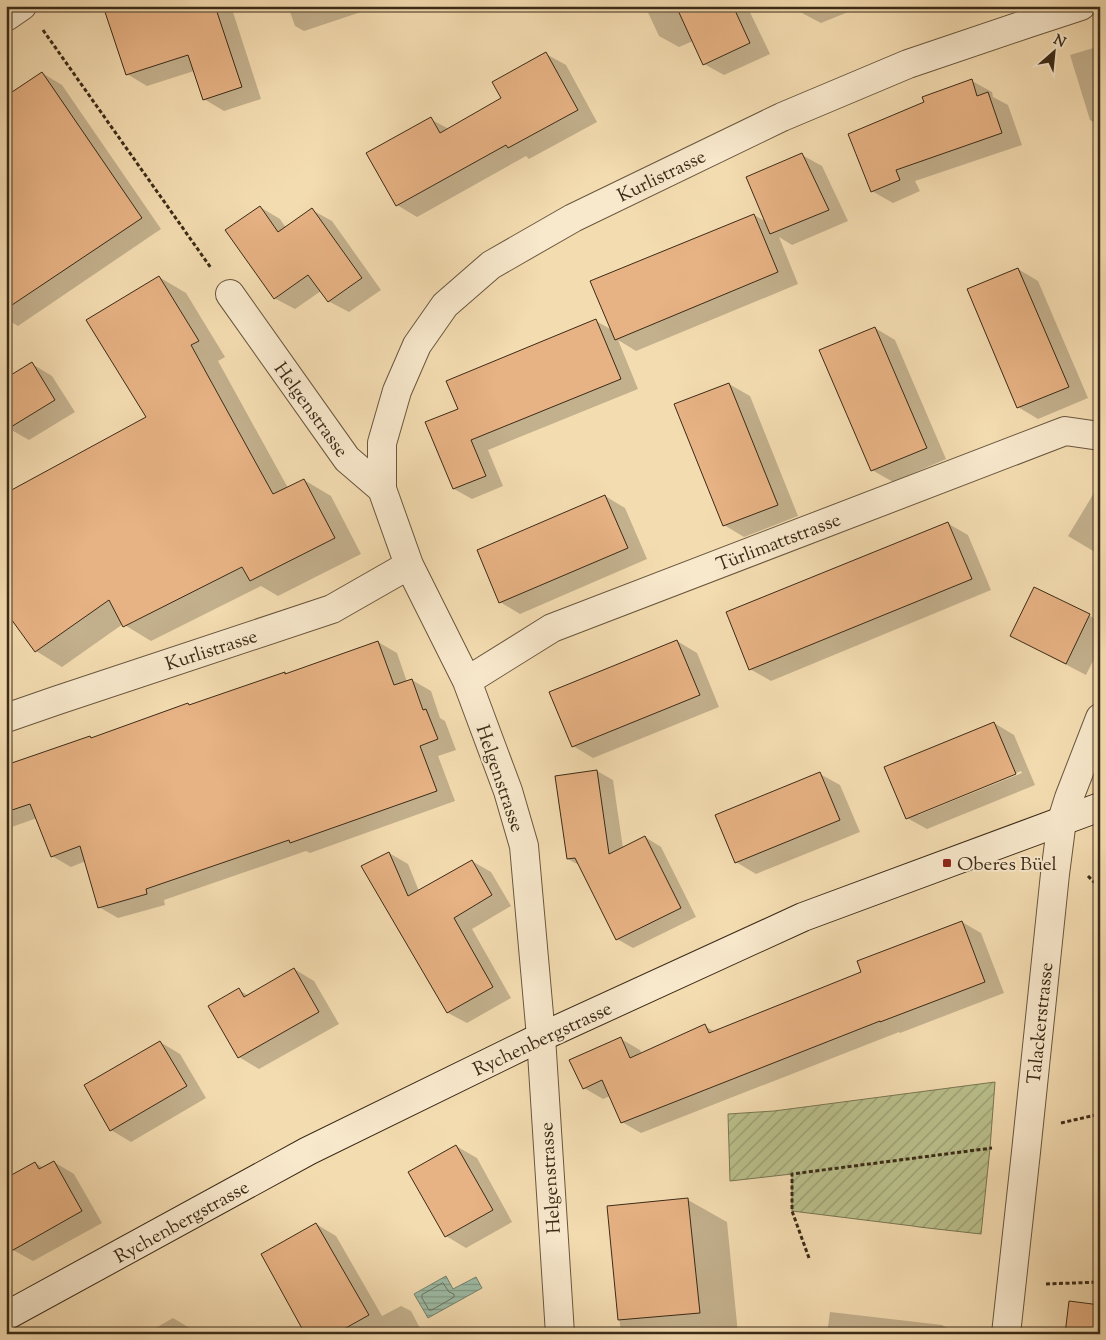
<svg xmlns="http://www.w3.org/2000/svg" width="1106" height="1340" font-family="'Sorts Mill Goudy',serif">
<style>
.garden{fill:url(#garden-furrows);stroke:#7a7652}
.water{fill:url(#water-rules);stroke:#76826d}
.shadow{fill:#0003;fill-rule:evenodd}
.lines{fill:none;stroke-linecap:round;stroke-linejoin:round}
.shore{stroke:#6c745e;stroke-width:1}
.building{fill:#e7b284;stroke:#3b2b17}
.street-casing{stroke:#69573e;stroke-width:30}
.secondary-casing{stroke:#3b2b17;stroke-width:30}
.path{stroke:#3b2b17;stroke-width:3;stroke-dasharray:4 2.5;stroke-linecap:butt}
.street{stroke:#f8e8cc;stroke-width:28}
.secondary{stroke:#f8e8cc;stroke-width:28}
.poi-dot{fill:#8f2418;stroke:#f8e8cc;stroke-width:2}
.labels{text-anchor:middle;stroke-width:4;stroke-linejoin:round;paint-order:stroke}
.street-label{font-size:19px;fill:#3b2b17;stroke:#f8e8cc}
.poi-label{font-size:19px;fill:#3b2b17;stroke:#f8e8cc;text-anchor:start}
</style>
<defs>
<pattern id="garden-furrows" width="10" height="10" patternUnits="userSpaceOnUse" patternTransform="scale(1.25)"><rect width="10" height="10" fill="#bac08c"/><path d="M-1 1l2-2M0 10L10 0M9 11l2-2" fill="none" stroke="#989c71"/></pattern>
<pattern id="water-rules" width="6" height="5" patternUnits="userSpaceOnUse" patternTransform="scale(1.25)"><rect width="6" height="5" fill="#9dbca6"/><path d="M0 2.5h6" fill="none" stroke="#819986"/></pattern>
</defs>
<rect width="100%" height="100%" fill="#f4dcb1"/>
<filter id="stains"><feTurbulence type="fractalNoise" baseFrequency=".004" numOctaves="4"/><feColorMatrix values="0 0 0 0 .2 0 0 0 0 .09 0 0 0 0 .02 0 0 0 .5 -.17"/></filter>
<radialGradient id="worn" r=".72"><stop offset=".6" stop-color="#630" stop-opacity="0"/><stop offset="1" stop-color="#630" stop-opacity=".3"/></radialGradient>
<!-- garden -->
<path class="garden" d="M995,1082L990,1148L981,1234L919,1227L913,1226L792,1211V1174L730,1181L728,1114L774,1111Z"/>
<!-- water -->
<path class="water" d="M446,1276L453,1289L476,1277L482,1288L428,1318L414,1294Z"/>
<!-- shadow -->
<path class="shadow" d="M104,6H231L261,99L224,111L204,99L194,71L147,86L127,74Z
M288,6H379L304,31L295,26Z
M645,6H747L770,54L724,75L704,64L693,41L679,47L659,36Z
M798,6H863L821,23L800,12Z
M1100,46V126L1090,120L1070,55Z
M546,54L566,65L597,122L529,159L526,156L417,217L397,205L430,119L449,129L503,98Z
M42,73L62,85L161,229L18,326L6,319V97Z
M972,81L992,92L993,97L1008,105L1022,145L915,181L920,191L893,203L872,191L926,103Z
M802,155L822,166L848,221L792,245L779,237L798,284L636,351L618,340L638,389L488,450L503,486L472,499L454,489L427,423L460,410L596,321L612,330L754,215L767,222Z
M260,207L280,219L286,228L312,210L332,221L381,290L349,312L328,301L321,291L295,309L274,298Z
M1018,269L1038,281L1088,398L1038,419L1018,407Z
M159,277L186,293L225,357L218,361L288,488L304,480L331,496L361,554L278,596L261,586L151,641L123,624L62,667L36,651L147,417Z
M875,328L895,340L946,459L893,482L872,470L821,351Z
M32,364L52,376L75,412L29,440L8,428Z
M729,384L750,396L798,516L744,537L724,525Z
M1097,488L1100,489V555L1068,536Z
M605,496L625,508L647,559L520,614L500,602Z
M947,523L968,535L991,590L771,681L750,669Z
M1035,589L1100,621V647L1086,675L1032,647L1012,636Z
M677,641L697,653L719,707L593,758L573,746Z
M378,642L397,653L407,682L412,680L431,691L440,718L445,721L456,750L438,756L455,801L310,853L306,851L164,900L165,905L118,918L99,907L86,861L71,867L52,856L37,818L6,829V766L90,737L93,739L285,673L286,675Z
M994,723L1014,735L1035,785L927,829L907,818ZM1021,771L1022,773L918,815V812Z
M597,771L613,780L623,848L645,837L661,847L696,917L633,948L617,939L579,865L568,859Z
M820,774L840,785L860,832L756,874L736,862Z
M389,853L408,864L419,891L472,861L491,872L511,906L472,929L511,998L467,1023L448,1013L363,867Z
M962,922L981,933L1004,993L900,1033L899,1032L641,1133L622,1122L610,1096L603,1099L584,1088L621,1039L640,1050L642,1054L705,1026L715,1032L863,973Z
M294,969L314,981L339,1024L259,1069L239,1057V990L249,996Z
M160,1042L180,1054L206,1098L131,1142L111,1130Z
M456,1146L477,1158L512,1222L466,1248L446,1236Z
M54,1162L74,1174L102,1223L33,1261L13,1250L35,1163L44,1168Z
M688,1200L727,1222L738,1334H621L608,1207Z
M316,1224L336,1236L382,1316L401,1306L411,1311L423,1334H383L381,1330L375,1334H307Z
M830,1312L942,1325L957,1334H827Z
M173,1318L193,1330L195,1334H145Z
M515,1328L524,1334H498Z"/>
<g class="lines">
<!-- shore -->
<path class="shore" d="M443,1283L449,1292L454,1294V1297L432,1310H429L422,1298V1295Z"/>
</g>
<!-- building -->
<path class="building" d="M103,6H215L242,87L203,100L188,55L126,75Z
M676,6H733L750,43L703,65Z
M546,52L578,110L508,148L506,145L396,206L366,153L431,117L440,133L501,98L492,82Z
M42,72L142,218L6,309V96Z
M972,79L977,96L988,92L1002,133L896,170L900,180L871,192L848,134L924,102L922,97Z
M802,153L829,210L770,234L746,177Z
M260,206L278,232L312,208L362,278L328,302L308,275L274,299L225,230Z
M754,214L778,272L615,340L590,281Z
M1018,268L1069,387L1017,408L967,289Z
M159,276L199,341L191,345L273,494L304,479L335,538L250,581L242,567L123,627L109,600L35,652L6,612V493L146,417L86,320Z
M596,319L621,379L471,440L486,476L453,489L425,422L458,409L446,381Z
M875,327L927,448L871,471L819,350Z
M32,362L55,400L6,430V378Z
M729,383L778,505L723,526L674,404Z
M605,495L628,548L499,603L477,550Z
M948,522L972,579L749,670L726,612Z
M1034,587L1090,614L1066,664L1010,636Z
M677,640L700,695L572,747L549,692Z
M378,641L394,685L412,679L423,710L426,709L438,739L420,746L437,791L290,843L289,840L146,889L147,894L98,908L80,846L51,857L30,804L6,812V765L90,736L91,738L188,703L189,705L285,672V674Z
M994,722L1016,774L906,819L884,767Z
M597,770L609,854L645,836L681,908L616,940L575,858L567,859L555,776Z
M820,772L840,820L735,863L715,815Z
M389,852L408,896L472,860L492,895L454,918L493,987L447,1013L361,866Z
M962,921L985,982L880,1022V1021L621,1123L602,1080L583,1089L569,1060L621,1037L630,1058L705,1024L709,1033L861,972L857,961Z
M294,968L319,1012L238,1058L208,1006L239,988L244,997Z
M160,1041L187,1086L110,1131L84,1085Z
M456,1145L493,1210L445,1237L408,1172Z
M54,1161L82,1211L6,1254V1178L35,1162L39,1169Z
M688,1198L700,1313L618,1320L607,1206Z
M316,1223L369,1315L335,1334H305L261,1254Z
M1069,1301L1100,1305V1334H1065Z"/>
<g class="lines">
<!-- street casing -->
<g class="street-casing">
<path id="street" d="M6,17L22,6
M230,294L347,459L382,489L409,565L467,681L508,791L524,846L541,1037L560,1334
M382,489V443L397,391L417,345L445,305L491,265L573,218L782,117L908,64L1029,23L1081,6
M467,681L552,628L1065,431L1100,436
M6,718L58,700L332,609L409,565
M1006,1334L1026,1152L1055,874L1062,820L1069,798L1100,718"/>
</g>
<!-- secondary casing -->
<g class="secondary-casing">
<path id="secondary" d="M6,1316L308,1151L541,1037L803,917L1100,807"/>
</g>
<!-- path -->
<path class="path" d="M43,30L211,268
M1088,876L1100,888
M1061,1123L1100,1114
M809,1258L792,1211V1174L992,1148
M1046,1284L1100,1282"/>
<!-- street -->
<use href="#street" class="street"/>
<!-- secondary -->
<use href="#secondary" class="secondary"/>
</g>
<!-- markers -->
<rect class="poi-dot" x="942" y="858" width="10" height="10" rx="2.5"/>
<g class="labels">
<!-- street labels -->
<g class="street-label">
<text transform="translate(661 175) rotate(-26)" y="7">Kurlistrasse</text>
<text transform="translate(312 409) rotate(54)" y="7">Helgenstrasse</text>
<text transform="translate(778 541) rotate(-21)" y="7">Türlimattstrasse</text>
<text transform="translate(211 649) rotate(-18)" y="7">Kurlistrasse</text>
<text transform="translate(501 778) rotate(71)" y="7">Helgenstrasse</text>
<text transform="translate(1039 1023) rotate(-84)" y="7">Talackerstrasse</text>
<text transform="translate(542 1038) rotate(-25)" y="7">Rychenbergstrasse</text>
<text transform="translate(549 1178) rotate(-94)" y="7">Helgenstrasse</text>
<text transform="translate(181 1221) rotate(-29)" y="7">Rychenbergstrasse</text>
</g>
<!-- poi labels -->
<g class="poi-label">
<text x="957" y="870">Oberes Büel</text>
</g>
</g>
<!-- margin -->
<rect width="1106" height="1340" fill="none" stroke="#f4dcb1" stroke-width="25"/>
<rect x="8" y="8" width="1091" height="1325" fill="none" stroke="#3b2b17" stroke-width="2.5"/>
<rect x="12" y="12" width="1081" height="1315" fill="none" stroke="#3b2b17"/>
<!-- north arrow -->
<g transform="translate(1054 52) rotate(27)" stroke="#f8e8cc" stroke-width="4" paint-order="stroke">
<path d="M0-4L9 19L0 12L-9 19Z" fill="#3b2b17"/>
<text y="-8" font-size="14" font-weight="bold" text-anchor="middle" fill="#3b2b17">N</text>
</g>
<rect width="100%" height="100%" filter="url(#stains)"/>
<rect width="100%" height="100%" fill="url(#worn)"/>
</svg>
